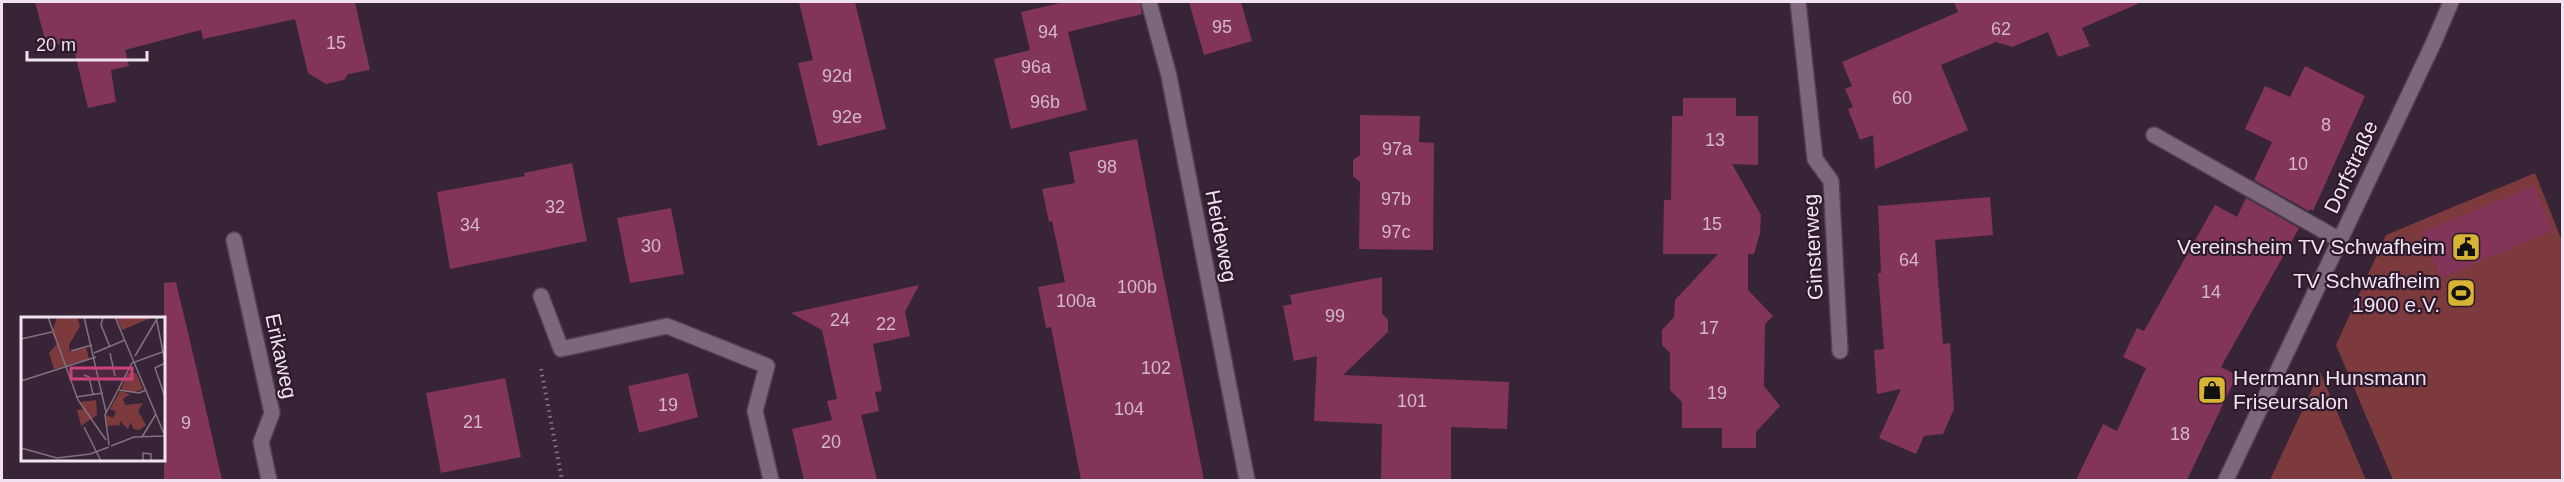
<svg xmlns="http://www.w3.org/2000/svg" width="2564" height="482" font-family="Helvetica,sans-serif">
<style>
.green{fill:#7d3a3d}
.building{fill:#823559}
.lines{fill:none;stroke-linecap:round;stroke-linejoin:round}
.service-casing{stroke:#504050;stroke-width:18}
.minor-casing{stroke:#504050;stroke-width:18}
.path{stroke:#887787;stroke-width:4;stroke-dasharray:1.5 4.5;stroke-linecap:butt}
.service{stroke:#7e667c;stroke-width:15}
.minor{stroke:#7e667c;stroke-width:15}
.labels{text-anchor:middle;stroke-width:4.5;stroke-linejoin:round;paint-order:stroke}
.number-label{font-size:18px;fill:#d4b8ca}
.street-label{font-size:21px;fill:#f0e3ef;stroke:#2d1a2c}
.poi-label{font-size:21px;fill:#f0e3ef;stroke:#2d1a2c;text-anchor:end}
.inset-road{fill:none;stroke:#827081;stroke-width:1.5}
.view{fill:#cb4179;fill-opacity:0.15;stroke:#cb4179;stroke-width:3}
.inset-edge{fill:none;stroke:#f0e3ef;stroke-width:3}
</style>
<rect width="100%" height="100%" fill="#382437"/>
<!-- green -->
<path class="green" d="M2535,173L2562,241V480H2393L2336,345L2386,235Z
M2320,372L2366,480H2270Z"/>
<!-- building -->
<path class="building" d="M35,2H355L370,70L348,74L344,80L326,84L308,73L295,19L203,39L201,30L125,50L129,66L111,70L116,102L88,108L72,41L47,47Z
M799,2H855L886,129L818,146L798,63L813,60Z
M1065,2H1140L1142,14L1068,32L1087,110L1011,129L994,59L1030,50L1021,12Z
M1189,2H1241L1252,41L1204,55Z
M1954,2H2142L2082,28L2090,46L2058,57L2048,32L2012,47L1996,42L1941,65L1968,130L1875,169L1873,135L1860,140L1848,109L1853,107L1845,89L1852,86L1842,62L1958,12Z
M2305,66L2365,96L2313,211L2310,209L2309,211L2254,180L2272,142L2245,129L2265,86L2290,97Z
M1683,98H1736V116H1758V165L1732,164L1761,215L1760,233L1754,254H1748V290L1773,316L1765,324L1764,386L1780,406L1756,432V448H1722V428H1682V402L1670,390V353L1662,345V330L1674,317L1675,300L1718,254H1663L1664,200H1671L1672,116H1683Z
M1360,115L1420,116L1419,142L1434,143L1433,250L1359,249L1360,182L1353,176V160L1360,155Z
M1137,139L1160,259L1204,480H1081L1051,327L1046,328L1038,287L1065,282L1052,221L1049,222L1042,189L1075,183L1069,152Z
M572,163L587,241L450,269L437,192L525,176L524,173Z
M2534,186L2552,231L2441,278L2422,232Z
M1990,197L1993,235L1935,240L1943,344L1950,343L1954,409L1943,434L1924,436L1916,454L1879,438L1901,389L1877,394L1874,350L1884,349L1878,273H1881L1878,206Z
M2246,198L2299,228L2221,367L2237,375L2187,480H2076L2103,424L2117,431L2146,368L2123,357L2137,328L2144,331L2215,205L2237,217Z
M671,208L684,274L630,283L617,218Z
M1382,277V313L1388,320V332L1343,375L1509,382L1507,429L1451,427V480H1381L1382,424L1314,421L1317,356L1294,361L1283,306L1292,304L1290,295Z
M176,282L198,375L222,480H164V283Z
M919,285L905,312L910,336L873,344L882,391L875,392L879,411L861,415L877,480H804L792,429L832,420L827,401L837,399L822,330L791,313Z
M688,373L698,417L639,433L628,386Z
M505,378L521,457L441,473L426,393Z"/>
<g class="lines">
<!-- service casing -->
<g class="service-casing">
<path id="service" d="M2154,135L2340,240"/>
</g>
<!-- minor casing -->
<g class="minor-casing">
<path id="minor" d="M1149,2L1169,76L1247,480
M1798,2L1815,159L1831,181L1840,351
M234,240L272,413L261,442L269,480
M541,296L561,349L667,326L767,366L755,411L771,480
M2226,480L2433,44L2451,2"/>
</g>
<!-- path -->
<path class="path" d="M541,369L562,480"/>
<!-- service -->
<use href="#service" class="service"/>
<!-- minor -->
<use href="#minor" class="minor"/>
</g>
<!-- icons -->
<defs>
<g id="civic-square" transform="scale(1.5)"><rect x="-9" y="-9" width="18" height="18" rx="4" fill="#d7b434" stroke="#2d1a2c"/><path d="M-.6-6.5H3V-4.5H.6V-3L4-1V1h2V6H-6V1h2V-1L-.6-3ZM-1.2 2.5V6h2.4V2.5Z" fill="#111"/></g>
<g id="stadium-square" transform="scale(1.5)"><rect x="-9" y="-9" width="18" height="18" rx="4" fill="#d7b434" stroke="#2d1a2c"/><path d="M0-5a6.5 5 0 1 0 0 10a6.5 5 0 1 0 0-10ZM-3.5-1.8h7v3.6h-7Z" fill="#111"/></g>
<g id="shop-square" transform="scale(1.5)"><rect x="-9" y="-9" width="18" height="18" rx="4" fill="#d7b434" stroke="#2d1a2c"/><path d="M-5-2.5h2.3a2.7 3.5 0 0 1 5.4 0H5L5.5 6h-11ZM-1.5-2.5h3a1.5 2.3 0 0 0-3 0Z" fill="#111"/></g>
</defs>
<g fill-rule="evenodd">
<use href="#civic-square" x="2466" y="247"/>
<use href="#stadium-square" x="2461" y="293"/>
<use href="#shop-square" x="2212" y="390"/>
</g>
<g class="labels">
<!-- number labels -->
<g class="number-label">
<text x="1222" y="33">95</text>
<text x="2001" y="35">62</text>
<text x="1048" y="38">94</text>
<text x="336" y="49">15</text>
<text x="1036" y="73">96a</text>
<text x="837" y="82">92d</text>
<text x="1902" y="104">60</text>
<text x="1045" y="108">96b</text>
<text x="847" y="123">92e</text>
<text x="2326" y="131">8</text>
<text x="1715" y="146">13</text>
<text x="1397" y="155">97a</text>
<text x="2298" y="170">10</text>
<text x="1107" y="173">98</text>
<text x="1396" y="205">97b</text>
<text x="555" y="213">32</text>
<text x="1712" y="230">15</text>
<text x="470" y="231">34</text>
<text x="1396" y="238">97c</text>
<text x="651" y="252">30</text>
<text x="1909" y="266">64</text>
<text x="1137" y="293">100b</text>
<text x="2211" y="298">14</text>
<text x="1076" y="307">100a</text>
<text x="1335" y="322">99</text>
<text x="840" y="326">24</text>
<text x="886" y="330">22</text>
<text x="1709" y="334">17</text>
<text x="1156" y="374">102</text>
<text x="1717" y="399">19</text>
<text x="1412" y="407">101</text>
<text x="668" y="411">19</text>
<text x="1129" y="415">104</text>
<text x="473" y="428">21</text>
<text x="186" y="429">9</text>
<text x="2180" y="440">18</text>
<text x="831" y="448">20</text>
</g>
<!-- street labels -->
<g class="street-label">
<text transform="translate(2351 167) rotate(-65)" y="7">Dorfstraße</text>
<text transform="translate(1221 236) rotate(79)" y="7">Heideweg</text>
<text transform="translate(1813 247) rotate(-93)" y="7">Ginsterweg</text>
<text transform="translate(281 356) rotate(78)" y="7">Erikaweg</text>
</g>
<!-- poi labels -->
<g class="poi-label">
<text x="2445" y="254">Vereinsheim TV Schwafheim</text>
<text x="2440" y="288">TV Schwafheim<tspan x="2440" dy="24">1900 e.V.</tspan></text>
<text x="2233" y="385" text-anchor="start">Hermann Hunsmann<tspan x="2233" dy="24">Friseursalon</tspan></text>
</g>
</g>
<!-- overview -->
<g transform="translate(21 317)">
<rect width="144" height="144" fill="#382437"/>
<path d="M36,0H56L59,9L48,28L49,35L65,30L68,42L33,52L28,36L36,27L31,15ZM95,0H132L101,13ZM107,56H115L122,72L112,76L100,72ZM99,74L109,77L102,82L104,88L122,86L117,94L125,108L118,113L112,112L110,105L107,112L99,104V108L85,109V98L92,101L95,95L89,92ZM75,83L76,98L60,109L56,93L62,92L59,85Z" fill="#7d3a3d"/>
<path class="inset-road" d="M27,0L57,83L85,123M63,0L85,95M82,0L80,8L89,30M94,0L144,119M135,0L144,45M0,22L31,15M50,34L71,28M73,36L104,23M89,36L94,59M114,39L137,0M144,46L134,51L144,80M63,58L68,60L72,77M0,64L75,40M98,73L118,76L125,73M55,80L82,76M63,110L80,144M121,120L135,97M88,128L84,98L111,46L144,34M90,129L113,120L144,119M0,131L36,141L69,137L88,130M122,144V136L130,137V144"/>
<path class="view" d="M50,51H111V62H50Z"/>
<rect width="144" height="144" class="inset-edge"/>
</g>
<!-- border -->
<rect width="2564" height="482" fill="none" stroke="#f0e3ef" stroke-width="6"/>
<!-- scale -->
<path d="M27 51v9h120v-9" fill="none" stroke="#f0e3ef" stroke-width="3"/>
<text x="36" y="51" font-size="18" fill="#f0e3ef" stroke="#2d1a2c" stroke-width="4.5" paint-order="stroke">20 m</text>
</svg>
